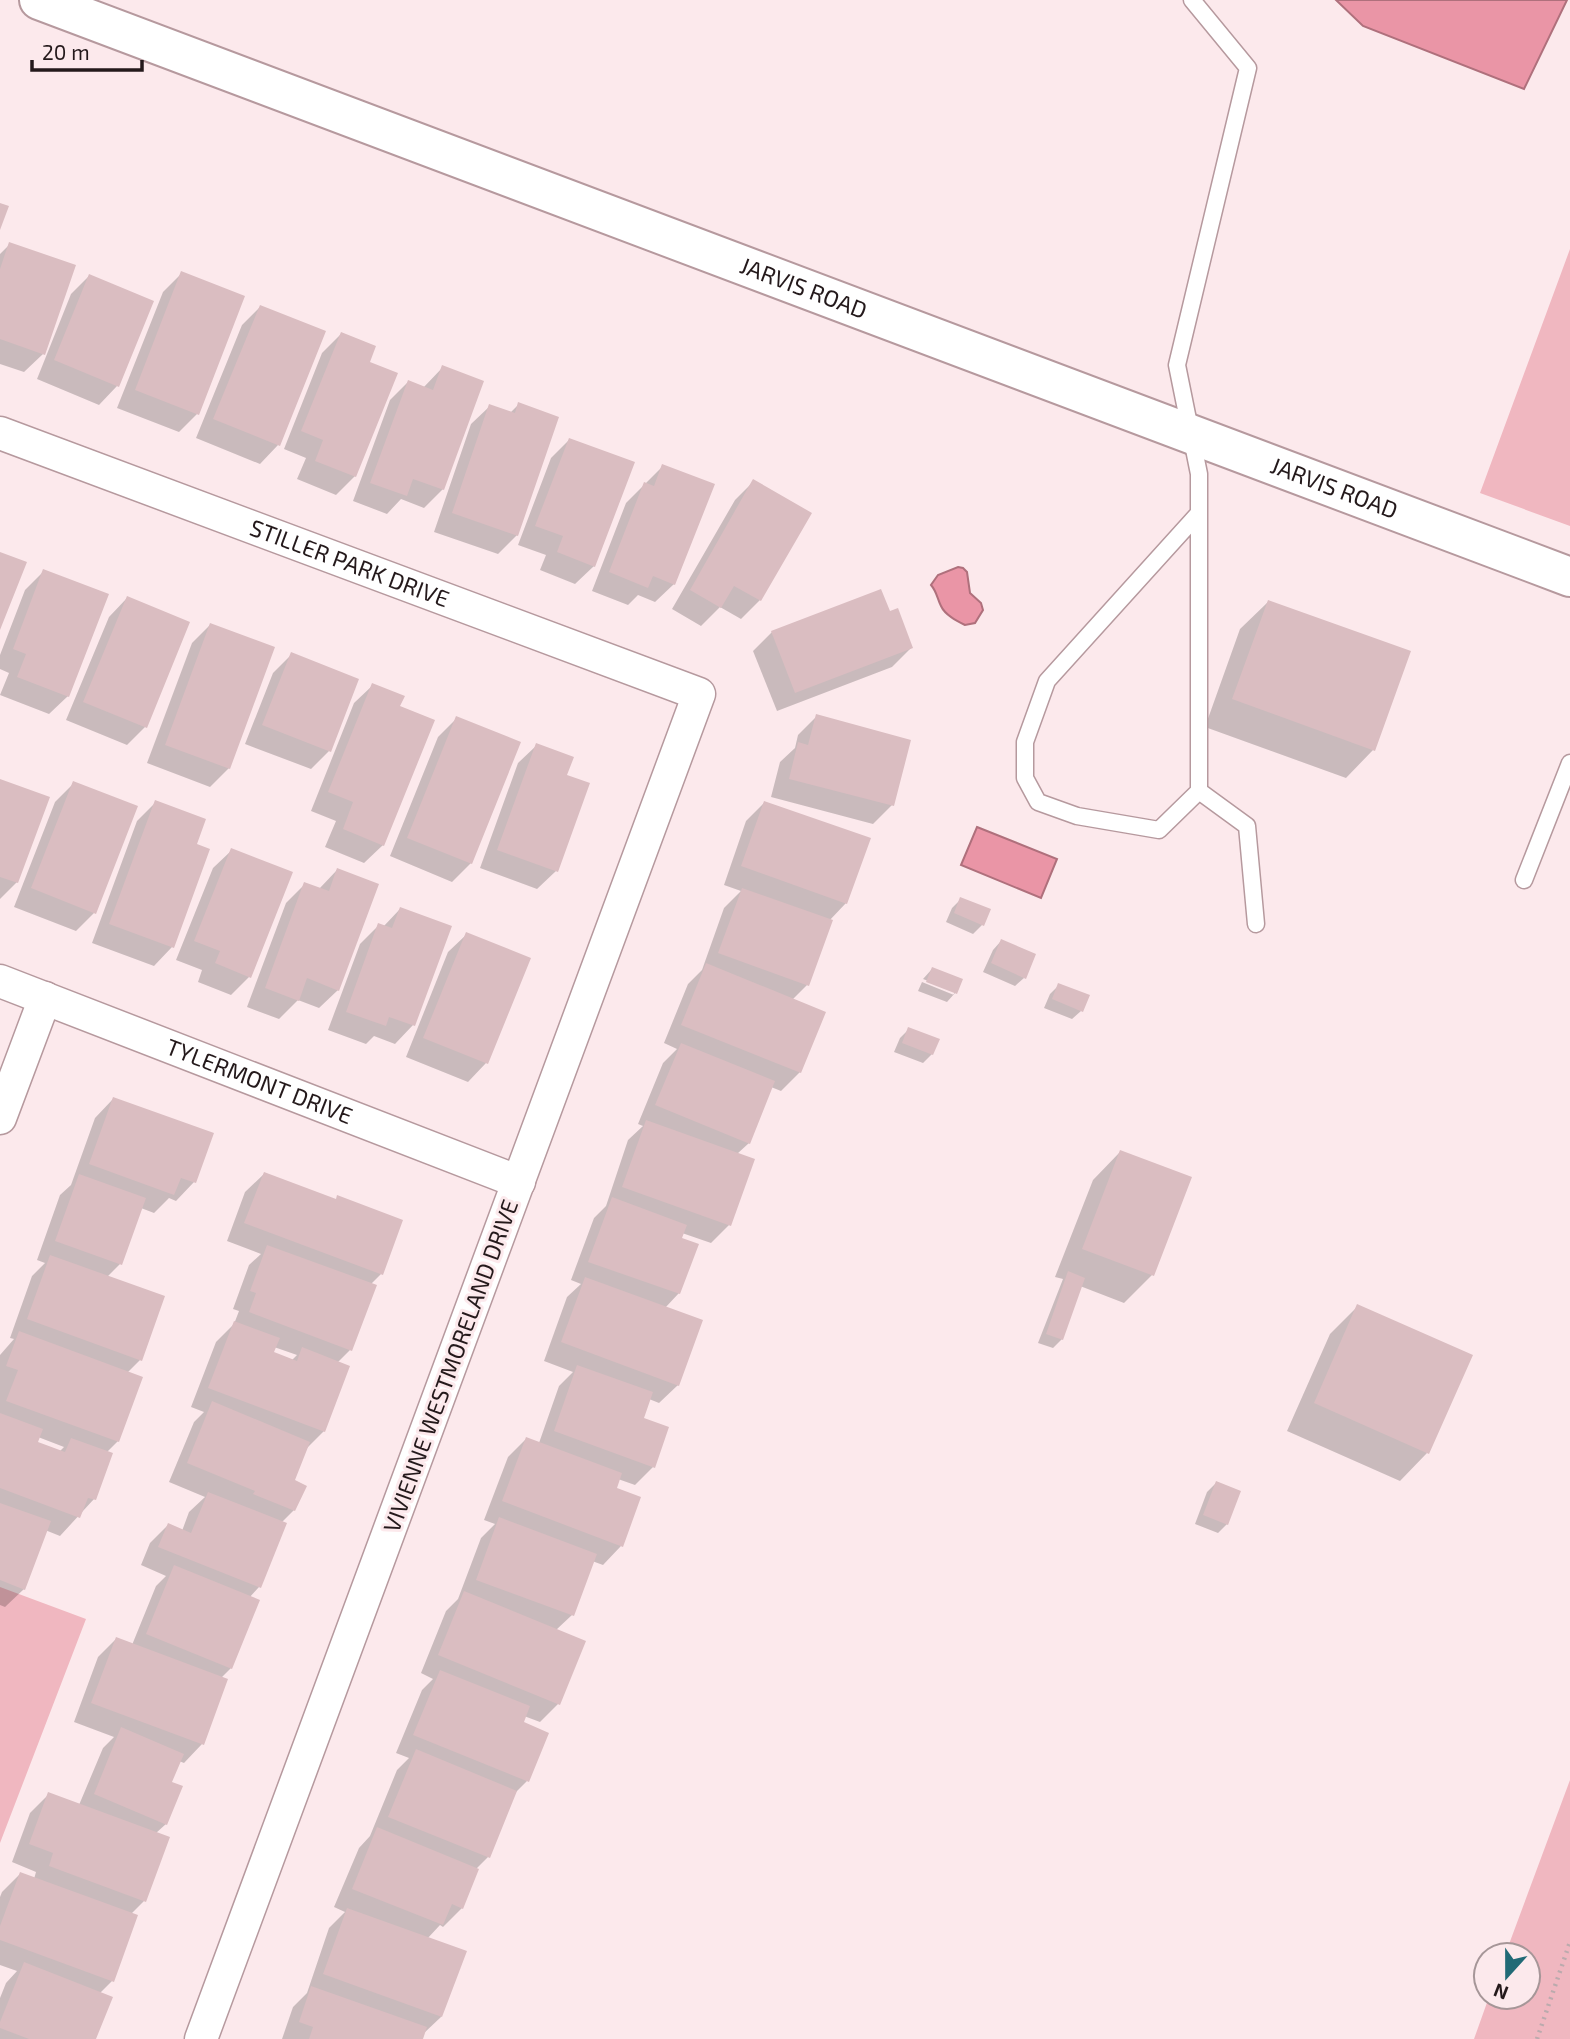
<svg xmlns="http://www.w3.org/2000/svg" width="1570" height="2039" font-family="'Exo 2',sans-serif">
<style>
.green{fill:#f0b7c0}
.water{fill:#ea95a6;stroke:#af707c;stroke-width:2}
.shadow{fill:#0003;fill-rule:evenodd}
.building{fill:#dabdc1}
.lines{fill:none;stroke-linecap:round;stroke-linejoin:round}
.service-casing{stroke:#b6999e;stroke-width:19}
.minor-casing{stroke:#b6999e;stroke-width:35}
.tertiary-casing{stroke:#b6999e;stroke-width:42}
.path{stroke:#bbaaad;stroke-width:4.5;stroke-dasharray:2 5;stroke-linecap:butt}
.service{stroke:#fff;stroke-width:16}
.minor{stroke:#fff;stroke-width:32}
.tertiary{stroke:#fff;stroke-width:38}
.labels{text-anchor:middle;stroke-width:6;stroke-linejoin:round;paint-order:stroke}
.street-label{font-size:23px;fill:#24191b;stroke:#fce9ec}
</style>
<rect width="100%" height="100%" fill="#fce9ec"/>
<!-- green -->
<path class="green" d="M1570,249V526L1480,493Z
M0,1587L86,1619L0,1843Z
M1570,1780V2039H1474L1489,1997H1528V1955H1505Z"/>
<!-- water -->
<path class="water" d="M1336,0H1567L1524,89L1363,26Z
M958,567L963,568L967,572L970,593L981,603L983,610L975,623L965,625C957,621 945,615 941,606C937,598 937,592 931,585L938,575Z
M977,827L1057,859L1041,898L961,865Z"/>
<!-- shadow -->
<path class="shadow" d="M10,244L43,354L24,372L0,364V254Z
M182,273L197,414L179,432L117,408L163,292Z
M89,276L117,386L99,405L37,379L71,294Z
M260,307L278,445L260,464L196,438L242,325Z
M341,334L367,363L355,476L336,495L297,479L306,458L284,449L322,353Z
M443,367V489L424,508L401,499L387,514L353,501L390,400L408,382L423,388Z
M519,404L517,535L498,554L434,532L471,424L490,406L510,413Z
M569,440L594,566L575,584L540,570L546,555L518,545L551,458Z
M663,466L674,584L655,602L638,595L628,605L592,591L626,503Z
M753,482L760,600L741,619L720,607L701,626L672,609L735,500Z
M44,571L68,696L49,714L0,695L9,673L0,669V655L25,590Z
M127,598L145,727L127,745L66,720L109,617Z
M1268,602L1373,750L1346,778L1205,727L1240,629Z
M889,613L911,648L892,667L777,711L753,651L772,632Z
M210,625L229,768L210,787L147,763L192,643Z
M291,655L329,751L311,769L245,744L273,673Z
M373,685L398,707L383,845L364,863L325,847L336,821L311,811L354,703Z
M817,716L909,741L892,805L873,824L771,797L780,762L795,748L798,735Z
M457,718L471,863L452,882L390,856L438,737Z
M537,745L564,776L556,871L537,889L480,868L518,763Z
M0,781L17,882L0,899Z
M74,783L94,913L76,931L14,907L55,802Z
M156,802L194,845L172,947L154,966L92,943L137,821Z
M764,803L846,903L829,921L807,985L792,1000L800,1072L781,1091L771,1087L749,1143L737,1154L729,1225L711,1243L682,1233L679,1293L665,1308L678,1385L659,1403L649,1399L642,1419L653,1467L635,1485L618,1479L615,1489L621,1546L603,1565L592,1561L572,1615L556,1630L558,1704L540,1722L524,1716L521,1723L527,1781L514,1794L488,1857L476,1869L462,1908L443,1927L440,1925L427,1939L441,2017L423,2034L421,2039H282L293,2007L307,1993L329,1928L345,1912L334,1907L359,1848L370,1836L397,1770L409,1758L396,1753L422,1690L433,1679L421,1673L446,1611L458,1599L481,1538L495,1524L484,1520L508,1457L526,1439L539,1443L559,1386L573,1372L544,1361L567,1297L581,1284L571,1280L594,1218L606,1206L628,1140L643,1126L638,1124L663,1063L677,1049L664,1043L688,984L702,970L724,908L741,891L724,885L746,821Z
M232,850L249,977L231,995L198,982L202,970L176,960L213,868Z
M337,870L338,990L319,1008L298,1000L279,1019L247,1007L286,903L305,884L319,889Z
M961,899L988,910L982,925L973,934L946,922L952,908Z
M400,909L413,1025L395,1044L374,1036L366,1044L328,1030L360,944L379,925L383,927Z
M467,934L486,1063L468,1082L406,1057L448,952Z
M1001,941L1024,978L1015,986L983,972L993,950Z
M932,969L961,980L955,993L947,1002L918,991L922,982L954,995V991L923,979Z
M1059,985L1081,1011L1072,1019L1044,1008L1050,994Z
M909,1029L932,1054L923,1063L894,1052L900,1038Z
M113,1099L194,1182L176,1201L169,1198L154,1213L141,1208L120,1264L107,1277L140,1360L127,1373L118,1441L106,1453L94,1499L60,1536L45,1530L24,1589L5,1607L0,1605V1355L14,1339L10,1338L32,1276L45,1263L37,1260L60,1195L71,1185L95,1118ZM38,1437L64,1447L59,1452L36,1443Z
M1120,1152L1189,1179L1152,1275L1124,1303L1080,1286L1062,1339L1053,1348L1038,1343L1063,1279L1055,1277L1093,1180Z
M264,1174L381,1274L370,1285L350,1350L337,1363L324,1431L306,1449L292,1481L294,1510L281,1523L259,1587L249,1598L231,1668L221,1678L226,1680L202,1744L184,1763L179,1761L170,1783L166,1824L156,1833L144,1901L131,1914L112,1981L99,1994L94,2039H0V1998L6,1983L17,1971L0,1965V1897L2,1892L20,1874L34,1879L36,1872L12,1862L30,1813L49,1794L79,1805L103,1748L114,1737L74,1722L98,1657L116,1639L132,1645L156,1586L166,1576L141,1565L150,1543L168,1525L182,1531L189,1512L205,1497L169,1482L194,1422L204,1412L191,1407L216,1342L234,1324L239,1311L233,1309L249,1265L261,1254L227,1241L245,1192ZM274,1347L297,1355L292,1360L272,1353Z
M1358,1306L1427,1453L1400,1481L1287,1431L1330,1334Z
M1216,1483L1227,1524L1218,1533L1195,1524L1207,1492Z"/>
<!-- building -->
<path class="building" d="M0,203L9,206L0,230Z
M9,242L76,265L45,355L0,339V269Z
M181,271L245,296L199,415L135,390Z
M89,274L154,301L119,387L54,360Z
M260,305L326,331L280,446L213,419Z
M341,332L376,346L370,362L398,373L356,477L315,461L323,440L301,431Z
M442,365L484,381L444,490L413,479L407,496L370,483L408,380L433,390Z
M518,402L559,417L518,536L452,513L489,404L515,413Z
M569,438L635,462L595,567L557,552L563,536L535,526Z
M662,464L715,484L675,585L653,576L648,588L609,572L644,482L654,486Z
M753,479L812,513L761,601L734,586L721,608L690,590Z
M0,552L27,562L0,630Z
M43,569L109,594L69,697L17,677L26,654L13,649Z
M881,589L890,611L898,608L913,648L795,693L771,631Z
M127,596L190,622L147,728L83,702Z
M1268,600L1411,651L1375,751L1232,699Z
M210,623L275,647L230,769L165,745Z
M291,652L359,679L331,752L262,725Z
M372,683L405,696L400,706L435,720L384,846L343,829L353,802L328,792Z
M816,714L911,740L894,806L789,779L798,742L808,745Z
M456,716L521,742L472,864L407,838Z
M536,743L574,757L567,775L590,783L558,872L497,850Z
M0,779L50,797L18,883L0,877Z
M73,781L138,806L96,914L31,888Z
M155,800L206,819L197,844L210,849L174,948L109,924Z
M764,801L871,838L847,904L741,866Z
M231,848L293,872L251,978L215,963L220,951L194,941Z
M337,868L379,884L339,991L307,978L299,1001L265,988L304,882L329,891Z
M742,888L833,920L809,986L718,953Z
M960,897L991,909L984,926L954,913Z
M400,907L452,926L415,1026L389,1017L386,1026L346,1012L378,923L392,928Z
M466,932L531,958L488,1064L423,1038Z
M1001,939L1036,954L1026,979L991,963Z
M706,963L826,1012L801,1073L681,1025Z
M932,967L963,979L957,994L926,982Z
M1058,983L1090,995L1083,1012L1052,999Z
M908,1027L940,1039L933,1055L902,1043Z
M681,1043L775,1081L750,1144L655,1105Z
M113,1097L214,1133L196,1183L181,1178L174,1195L89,1164Z
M646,1120L755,1159L731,1226L622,1187Z
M1120,1150L1192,1177L1154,1276L1082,1249Z
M264,1172L336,1199L337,1195L403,1220L383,1275L244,1223Z
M79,1174L146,1198L122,1265L55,1241Z
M612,1197L687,1225L682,1238L699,1244L680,1294L588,1262Z
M267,1245L377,1285L352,1351L249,1312L256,1293L250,1291Z
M50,1255L165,1296L142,1361L27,1319Z
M1068,1271L1085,1278L1063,1340L1046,1334Z
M585,1277L703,1320L679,1386L561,1342Z
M1357,1304L1473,1355L1429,1454L1314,1403Z
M234,1321L280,1338L274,1352L297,1361L302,1347L350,1366L325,1432L208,1388Z
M19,1331L143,1377L119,1442L6,1401L18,1370L6,1366Z
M577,1365L653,1392L644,1418L669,1427L655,1468L554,1431Z
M212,1401L310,1442L295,1480L307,1486L295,1511L253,1494L255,1491L187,1463Z
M0,1413L43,1429L38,1442L65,1452L71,1438L113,1453L96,1500L88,1498L80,1518L0,1488Z
M526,1437L622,1473L617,1488L641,1497L623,1547L502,1501Z
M1216,1481L1241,1491L1228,1525L1203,1515Z
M208,1492L287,1523L261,1588L158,1547L168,1523L191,1533Z
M0,1503L51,1521L25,1590L0,1580Z
M499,1517L597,1554L574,1616L476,1580Z
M174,1565L260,1600L232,1669L146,1634Z
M464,1591L586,1641L560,1705L438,1655Z
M116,1637L228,1679L204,1745L91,1703Z
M440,1670L530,1706L524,1722L549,1733L529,1782L413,1735Z
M121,1727L184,1754L172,1782L183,1786L167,1825L94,1794Z
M416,1749L517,1791L490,1858L388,1817Z
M48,1792L170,1837L146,1902L49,1866L53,1853L29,1844Z
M377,1827L479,1869L463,1909L452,1904L443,1925L352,1889Z
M20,1872L138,1915L114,1982L0,1940V1926Z
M347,1908L467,1951L442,2017L323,1974Z
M24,1962L113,1997L96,2039H29L0,2028V2022Z
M311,1986L427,2027L423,2039H309L313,2027L299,2022Z"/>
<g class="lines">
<!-- service casing -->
<g class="service-casing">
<path id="service" d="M1192,0L1248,68L1177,365L1199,474V791L1159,830L1077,816L1038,802L1025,778V742L1047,681L1199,513
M1199,791L1247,826L1256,924
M1524,880L1570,763"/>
</g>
<!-- minor casing -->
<g class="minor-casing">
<g id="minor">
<path id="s1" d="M0,433L699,694L201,2039"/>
<path id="s2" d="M0,981L519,1182"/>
<path d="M0,1118L45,998"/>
</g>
</g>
<!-- tertiary casing -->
<g class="tertiary-casing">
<g id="tertiary">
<path id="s3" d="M39,0L1570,577"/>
</g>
</g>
<!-- path -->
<path class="path" d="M1537,2039L1570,1942"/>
<!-- service -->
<use href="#service" class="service"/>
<!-- minor -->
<use href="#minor" class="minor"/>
<!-- tertiary -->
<use href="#tertiary" class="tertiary"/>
</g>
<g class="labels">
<!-- street labels -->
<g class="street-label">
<text dy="8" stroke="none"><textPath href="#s3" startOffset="817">JARVIS ROAD</textPath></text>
<text dy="8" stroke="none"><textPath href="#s3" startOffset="1384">JARVIS ROAD</textPath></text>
<text dy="8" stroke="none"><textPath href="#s1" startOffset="373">STILLER PARK DRIVE</textPath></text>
<text dy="8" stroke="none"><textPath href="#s2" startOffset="278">TYLERMONT DRIVE</textPath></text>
<text transform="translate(451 1366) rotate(-70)" y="8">VIVIENNE WESTMORELAND DRIVE</text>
</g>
</g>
<!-- north arrow -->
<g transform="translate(1507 1976) rotate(201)"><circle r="33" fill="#fce9ec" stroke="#a69698" stroke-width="2"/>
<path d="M0-5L12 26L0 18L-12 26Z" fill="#216a76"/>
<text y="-10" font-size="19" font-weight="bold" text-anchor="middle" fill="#24191b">N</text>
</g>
<!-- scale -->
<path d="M32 60v10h110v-10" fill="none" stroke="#24191b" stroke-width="3.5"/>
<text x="42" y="60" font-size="21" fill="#24191b" stroke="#fce9ec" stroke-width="5" paint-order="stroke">20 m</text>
</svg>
